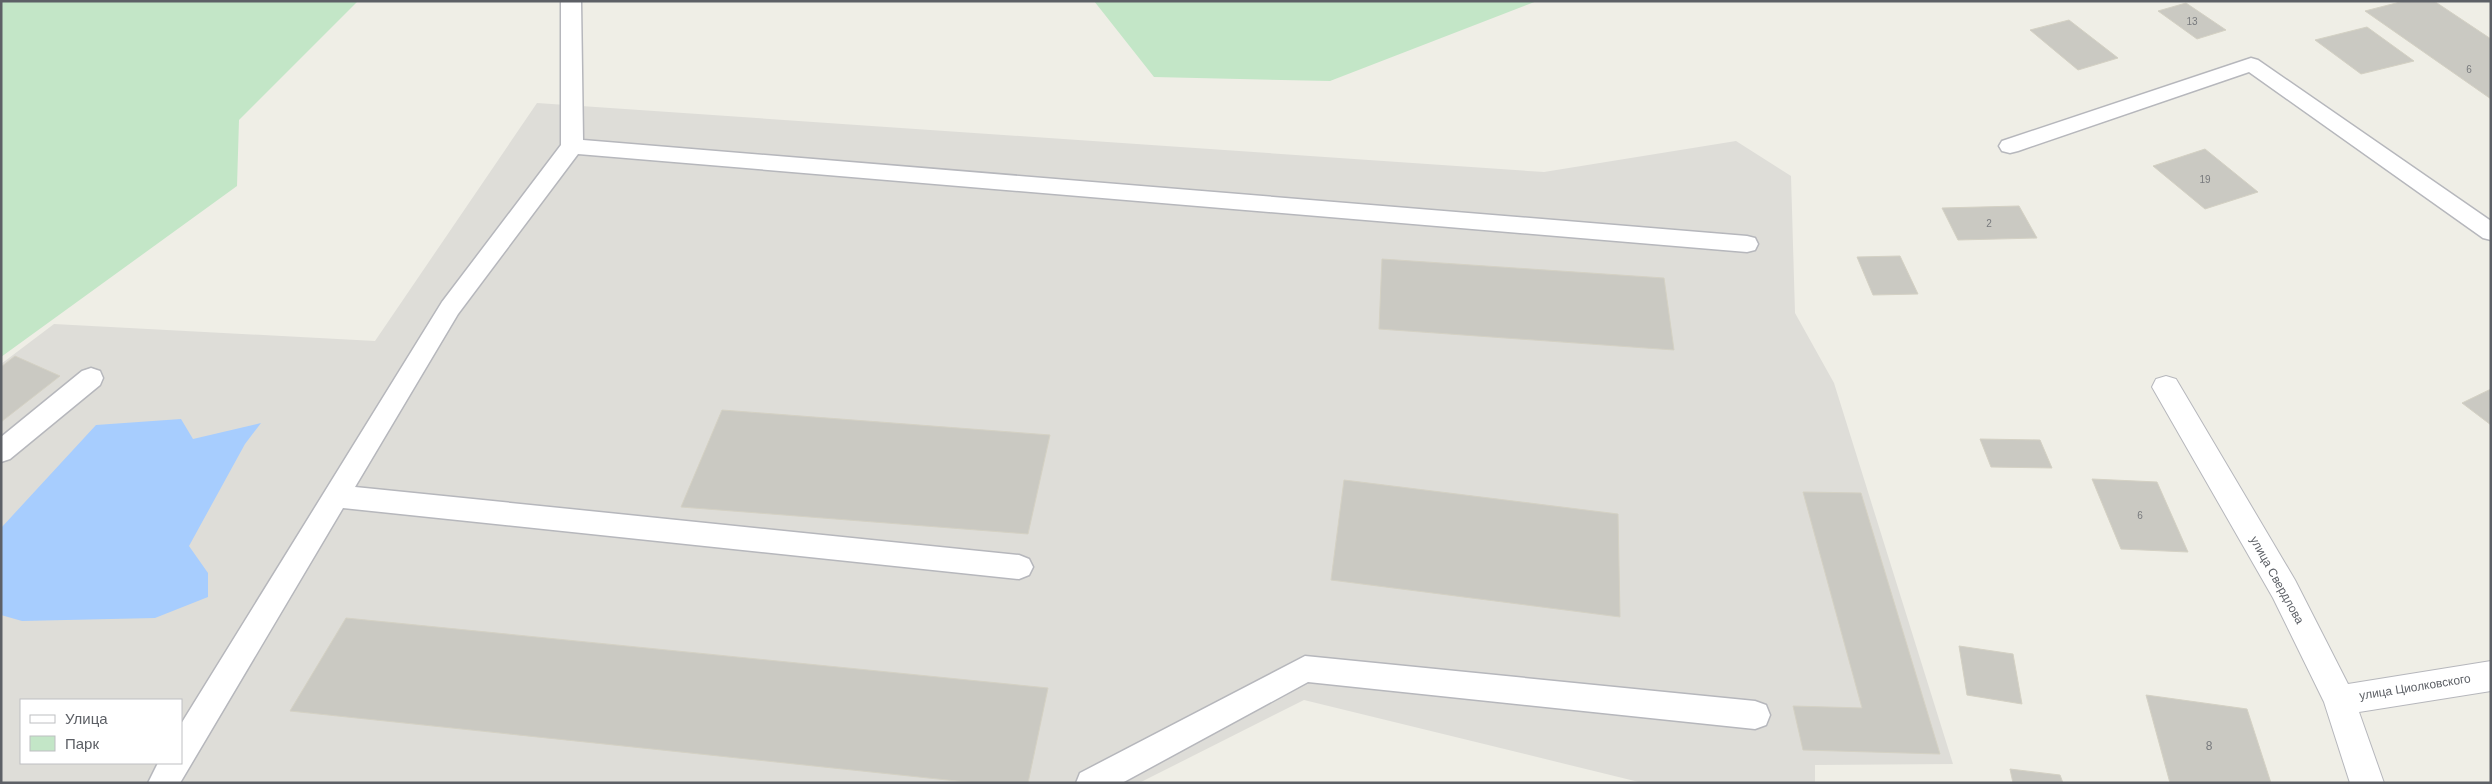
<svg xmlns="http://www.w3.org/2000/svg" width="2492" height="784" font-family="Helvetica,sans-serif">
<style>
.industrial{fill:#deddd8;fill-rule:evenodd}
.green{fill:#c3e6c7}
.water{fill:#a7cdfe}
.building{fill:#cac9c2;stroke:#d4d1c4}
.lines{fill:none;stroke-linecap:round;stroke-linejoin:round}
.service-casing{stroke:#b6b7bc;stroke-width:3}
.minor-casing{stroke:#b6b7bc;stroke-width:2}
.service{fill:#fff;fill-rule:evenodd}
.minor{fill:#fff;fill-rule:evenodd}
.labels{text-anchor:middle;stroke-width:4;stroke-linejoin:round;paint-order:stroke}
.number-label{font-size:10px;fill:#787a7d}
.street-label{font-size:12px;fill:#5d6066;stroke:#fff}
.near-number-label{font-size:12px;fill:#787a7d}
</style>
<rect width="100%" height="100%" fill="#efeee6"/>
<!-- industrial -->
<path class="industrial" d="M537,103L1544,172L1736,141L1791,176L1795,313L1834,383L1953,764L1815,765V783H1643L1304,700L1139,783H1V364L54,324L375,341ZM21,700H181V763H21Z"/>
<!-- green -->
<path class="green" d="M1,1H358L239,120L237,186L1,357Z
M1094,1H1537L1330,81L1154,77Z"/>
<!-- water -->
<path class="water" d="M181,419L193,439L261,423L245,444L189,546L208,573V597L155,618L22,621L1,615V528L96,425Z"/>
<!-- building -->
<path class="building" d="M2404,1H2434L2491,39V99L2365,11Z
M2186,3L2226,30L2197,39L2158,11Z
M2069,20L2118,58L2078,70L2030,30Z
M2367,27L2414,61L2361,74L2315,40Z
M2205,149L2258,192L2205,209L2153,166Z
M2019,206L2037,238L1958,240L1942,208Z
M1900,256L1918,294L1873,295L1857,257Z
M1382,259L1664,278L1674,350L1379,329Z
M15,356L60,376L1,422V367Z
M2491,389V425L2462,403Z
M722,410L1050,435L1028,534L681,507Z
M1980,439L2040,440L2052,468L1991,467Z
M2092,479L2157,482L2188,552L2121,549Z
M1344,480L1618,514L1620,617L1331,580Z
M1803,492L1861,493L1940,754L1803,750L1793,706L1862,708Z
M346,618L1048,688L1028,783H976L290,711Z
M1959,646L2013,654L2022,704L1967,695Z
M2146,695L2247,709L2271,783H2170Z
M2010,769L2060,775L2063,783H2013Z"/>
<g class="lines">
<!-- service casing -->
<g class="service-casing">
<path id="service" d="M561,1H581L583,140L1747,236L1755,238L1758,244L1755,250L1747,252L578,154L458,314L355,487L1019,555L1029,559L1033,567L1029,575L1019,579L343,508L180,783H148L158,763H181V724L442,302L561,145Z
M2251,58L2258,60L2491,221V240L2483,238L2249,72L2018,151L2010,153L2002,151L1999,146L2002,141Z
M91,368L100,371L103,378L100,385L10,459L1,462V437L82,371Z
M1305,656L1755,701L1766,705L1770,715L1766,725L1755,729L1308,682L1122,783H1076L1080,773Z"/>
</g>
<!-- minor casing -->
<g class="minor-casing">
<path id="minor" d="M2166,376L2176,379L2295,580L2348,684L2491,661V691L2359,712L2384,783H2350L2324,702L2273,598L2152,387L2156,379Z"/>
</g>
<!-- service -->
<use href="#service" class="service"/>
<!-- minor -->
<use href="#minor" class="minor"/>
</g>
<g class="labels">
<!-- number labels -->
<g class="number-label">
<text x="2192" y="25">13</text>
<text x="2469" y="73">6</text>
<text x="2205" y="183">19</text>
<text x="1989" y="227">2</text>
<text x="2140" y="519">6</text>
</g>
<!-- street labels -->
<g class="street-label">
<text transform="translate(2277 580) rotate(61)" y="4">улица Свердлова</text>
<text transform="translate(2415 687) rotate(-9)" y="4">улица Циолковского</text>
</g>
<!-- near-number labels -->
<g class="near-number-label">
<text x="2209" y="750">8</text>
</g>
</g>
<!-- border -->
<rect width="2492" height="784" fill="none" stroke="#5d6066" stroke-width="5"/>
<!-- legend -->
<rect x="20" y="699" width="162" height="65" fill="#ffffff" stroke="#bebfc2"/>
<rect x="30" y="715" width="25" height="8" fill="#ffffff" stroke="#bebfc2"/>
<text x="65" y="724" font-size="15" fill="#5d6066">Улица</text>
<rect x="30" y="736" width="25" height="15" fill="#c3e6c7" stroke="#bebfc2"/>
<text x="65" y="749" font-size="15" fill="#5d6066">Парк</text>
</svg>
